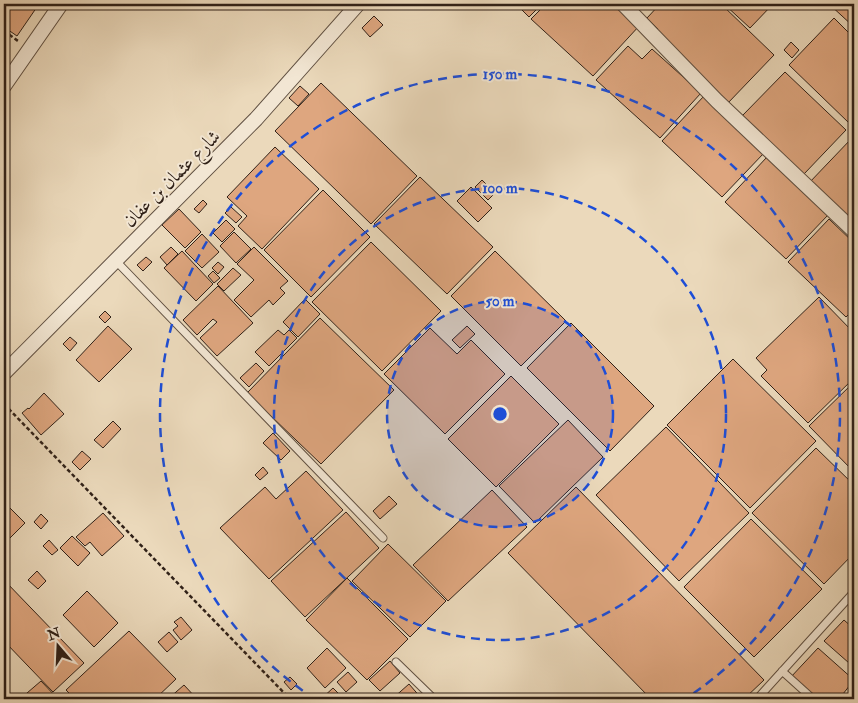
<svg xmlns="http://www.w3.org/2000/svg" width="858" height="703" font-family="'IM FELL Double Pica',Amiri,serif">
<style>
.building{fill:#dea67f;stroke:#302118}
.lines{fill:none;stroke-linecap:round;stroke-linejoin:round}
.service-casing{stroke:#5f4f41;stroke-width:9}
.minor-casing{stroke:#5f4f41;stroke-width:16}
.path{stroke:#302118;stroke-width:2.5;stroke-dasharray:4 2.5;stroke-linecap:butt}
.service{stroke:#f2e6d3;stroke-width:7}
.minor{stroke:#f2e6d3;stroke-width:14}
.ring{fill:none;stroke:#1d4ed8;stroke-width:2.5;stroke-dasharray:9 6}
.labels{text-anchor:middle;stroke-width:4;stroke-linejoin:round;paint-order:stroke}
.street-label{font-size:19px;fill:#302118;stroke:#f2e6d3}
.centre{fill:#1d4ed8;stroke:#f2e6d3;stroke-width:2.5}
.ring-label{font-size:15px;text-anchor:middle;font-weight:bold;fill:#1d4ed8;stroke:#f2e6d3;stroke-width:4;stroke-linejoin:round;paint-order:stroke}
</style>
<rect width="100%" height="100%" fill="#ebd9bb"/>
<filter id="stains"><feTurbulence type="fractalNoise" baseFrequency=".004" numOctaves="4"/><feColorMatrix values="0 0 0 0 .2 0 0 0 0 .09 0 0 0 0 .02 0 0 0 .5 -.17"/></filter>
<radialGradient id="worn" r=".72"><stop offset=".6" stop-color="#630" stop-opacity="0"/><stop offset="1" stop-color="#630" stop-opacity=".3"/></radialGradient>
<!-- building -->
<path class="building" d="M4,4H39L17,36L4,27Z
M516,4H542L529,17Z
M546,4H616L640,25L593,76L531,19Z
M660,4H721L774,55L727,104L653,34L658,29L647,18Z
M724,4H773L750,28Z
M829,4H854V27Z
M374,16L383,25L370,37L362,28Z
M834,18L854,38V118L849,123L789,65Z
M791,42L799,50L792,58L784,50Z
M628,46L642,59L652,49L701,93L660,138L596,80Z
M785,72L846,130L804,174L742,116Z
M321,83L417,176L371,224L275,131Z
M300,86L309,94L298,106L289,98Z
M704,96L764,153L722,197L662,141Z
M852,138L854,140V227L808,184Z
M275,147L319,189L262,249L238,226L247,216L227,197Z
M767,157L828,215L786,259L725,202Z
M420,177L493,247L447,294L374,224Z
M482,180L495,193L488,200L475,187Z
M471,187L492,208L478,222L457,201Z
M323,190L370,237L311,297L264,250Z
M203,200L207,204L199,213L194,209Z
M231,207L242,217L236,223L225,213Z
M179,209L201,232L185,248L162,225Z
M829,219L854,243V309L846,317L788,262Z
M226,220L235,229L222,242L213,233Z
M234,232L251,249L236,263L220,246Z
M202,234L219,252L202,268L185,251Z
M371,242L441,311L382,371L312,302Z
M171,247L178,254L167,265L160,257Z
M254,247L288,281L280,288L285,293L273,305L269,300L251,317L234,300L254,280L237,264Z
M182,251L213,284L196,301L164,268Z
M495,251L566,321L521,366L451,296Z
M146,257L152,262L143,271L137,265Z
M218,262L224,267L218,274L212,268Z
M233,268L241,275L224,291L217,284Z
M213,271L220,278L214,283L208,276Z
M218,286L253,323L217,356L200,338L217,322L213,319L197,335L183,320Z
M819,297L854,333V378L808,423L761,376L767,370L756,358Z
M305,299L320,314L298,337L283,322Z
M105,311L111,317L105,323L99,317Z
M320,318L394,390L321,464L247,393Z
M571,323L654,406L610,451L527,368Z
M108,326L132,349L99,382L76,360Z
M467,326L475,334L460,348L452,340Z
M430,328L457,354L471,340L505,374L445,434L384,374Z
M278,330L284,335L289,330L297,338L269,366L255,352Z
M70,337L77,343L70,351L63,344Z
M733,359L816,441L750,508L667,425Z
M256,363L264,371L249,387L240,378Z
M511,376L559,424L496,487L448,439Z
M854,382V472L809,426Z
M44,393L64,414L41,435L22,413L28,408L29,409Z
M568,420L603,457L535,523L499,486Z
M113,421L121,429L103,448L94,440Z
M666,427L749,513L679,581L596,495Z
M273,433L290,451L281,460L263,443Z
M816,448L854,485V553L824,584L752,513Z
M82,451L91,459L80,470L72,462Z
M263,467L268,473L260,480L255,475Z
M306,471L343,510L269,579L220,528L265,487L276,499Z
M576,487L764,680L744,699H651L508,553Z
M492,490L527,527L448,601L413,565Z
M389,496L397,504L380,519L373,511Z
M9,507L25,523L4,544V512Z
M346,512L379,548L305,617L271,581Z
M103,513L124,536L102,556L90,542L85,546L76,537Z
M41,514L48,521L41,529L34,522Z
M751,519L822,589L754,657L684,587Z
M72,536L90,553L78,566L60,548Z
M49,540L58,550L52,555L43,546Z
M388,544L446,601L410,637L352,581Z
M37,571L46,581L38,589L28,580Z
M347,578L408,639L367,680L306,620Z
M4,580L84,663L53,692L4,641Z
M87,591L118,623L94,647L63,615Z
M181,617L192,630L181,640L173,630L178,626L174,622Z
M844,620L854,629V656L849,663L824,641Z
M129,631L176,679L155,699H75L66,690Z
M169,632L178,642L167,652L158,642Z
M327,648L346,668L325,688L307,668Z
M818,648L854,680L839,699H814L790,678Z
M390,661L400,673L380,691L369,680Z
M348,672L357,682L346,692L337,682Z
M290,677L297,684L291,690L284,682Z
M41,681L58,699H20Z
M409,684L422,699H392Z
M184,685L197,699H168Z
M333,688L342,697L340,699H321Z"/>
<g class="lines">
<!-- service casing -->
<g class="service-casing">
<path id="service" d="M116,261L383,538
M396,662L434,699
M782,671L813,699
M757,699L854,592"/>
</g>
<!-- minor casing -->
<g class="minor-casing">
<path id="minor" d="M623,4L717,101L854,231
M4,86L61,4
M4,373L256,119L358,4"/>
</g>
<!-- path -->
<path class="path" d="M4,31L18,41
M4,404L290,699"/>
<!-- service -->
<use href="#service" class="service"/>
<!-- minor -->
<use href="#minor" class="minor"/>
</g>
<!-- distance rings -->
<circle cx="500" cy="414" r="113" fill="#1d4ed8" fill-opacity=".12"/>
<g class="ring">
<circle cx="500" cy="414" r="113"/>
<circle cx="500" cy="414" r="226"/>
<path d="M315 699A340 340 0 1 1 685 699"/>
</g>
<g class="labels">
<!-- street labels -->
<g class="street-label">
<text transform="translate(171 178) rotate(-45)" y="7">شارع عثمان بن عفان</text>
</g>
</g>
<circle cx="500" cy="414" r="8" class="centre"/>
<g class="ring-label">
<text x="500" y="79">150 m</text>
<text x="500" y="193">100 m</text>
<text x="500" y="306">50 m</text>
</g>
<!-- margin -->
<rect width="858" height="703" fill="none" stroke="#ebd9bb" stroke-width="20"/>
<rect x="5" y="5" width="848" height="693" fill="none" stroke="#302118" stroke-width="2.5"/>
<rect x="10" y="10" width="838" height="683" fill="none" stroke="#302118"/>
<!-- north arrow -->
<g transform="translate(58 646) rotate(341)" stroke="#f2e6d3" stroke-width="4" paint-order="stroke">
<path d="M0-4L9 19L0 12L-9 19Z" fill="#302118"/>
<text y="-8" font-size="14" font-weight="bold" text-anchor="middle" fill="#302118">N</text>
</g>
<rect width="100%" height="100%" filter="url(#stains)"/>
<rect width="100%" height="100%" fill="url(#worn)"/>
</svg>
